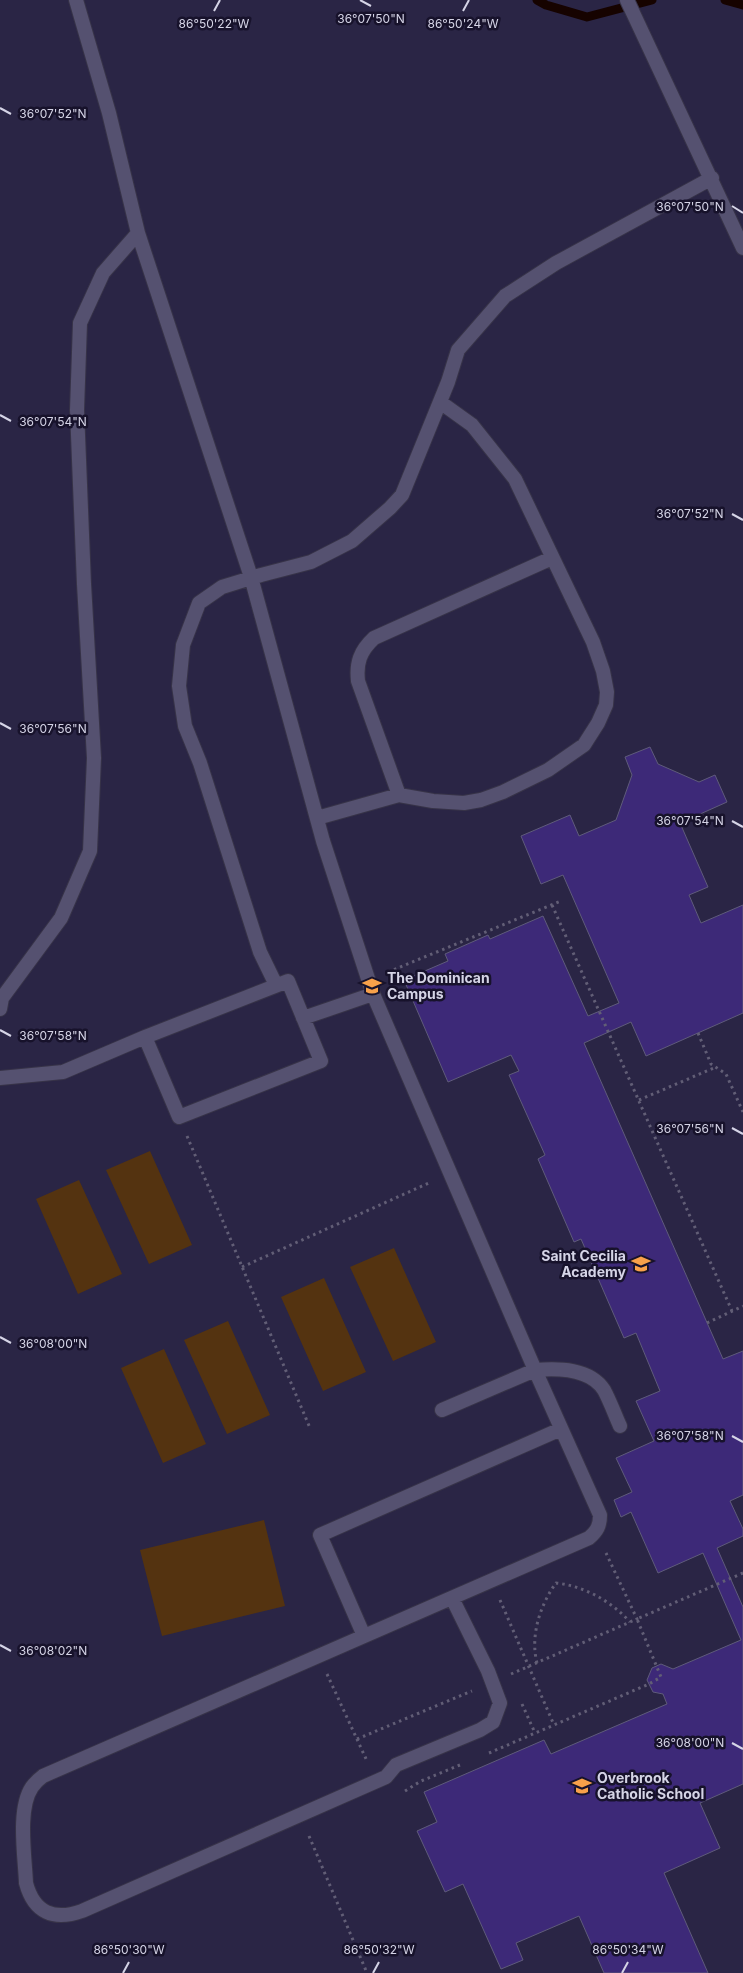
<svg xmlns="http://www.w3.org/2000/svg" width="743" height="1973" font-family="Inter,sans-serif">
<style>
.built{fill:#2a2545}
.green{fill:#543310}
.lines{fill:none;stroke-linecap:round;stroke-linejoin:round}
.stream{stroke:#160300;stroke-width:9}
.building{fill:#3d2978;stroke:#5f5b7b}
.service-casing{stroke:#373348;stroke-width:16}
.path{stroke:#625e76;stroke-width:3;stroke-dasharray:2.5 4;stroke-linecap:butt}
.service{stroke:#555170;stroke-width:14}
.ticks{fill:none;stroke:#d5d4e6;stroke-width:2}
.labels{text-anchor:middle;stroke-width:5;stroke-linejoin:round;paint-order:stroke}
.poi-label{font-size:14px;font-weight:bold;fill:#d5d4e6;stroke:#17122b;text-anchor:start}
.ticks-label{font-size:12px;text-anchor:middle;fill:#d5d4e6;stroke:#17122b;stroke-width:5;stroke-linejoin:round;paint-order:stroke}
</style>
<rect width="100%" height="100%" fill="#201b36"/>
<!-- built -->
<path class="built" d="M0,0H743V1973H0Z"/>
<!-- green -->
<path class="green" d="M150,1151L192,1245L149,1264L106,1170Z
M79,1180L122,1274L78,1294L36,1199Z
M394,1248L436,1342L393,1361L350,1267Z
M324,1278L366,1372L323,1391L281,1297Z
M228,1321L270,1415L227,1434L184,1340Z
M164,1349L206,1444L163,1463L121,1368Z
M264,1520L285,1606L162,1636L140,1550Z"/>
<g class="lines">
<!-- stream -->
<path class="stream" d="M537,0L546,5L587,17L652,0
M725,0L743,5"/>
</g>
<!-- building -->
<path class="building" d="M650,747L658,764L699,782L715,775L727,802L680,823L708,887L689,895L701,923L743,905V1013L646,1056L631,1022L584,1043L723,1359L743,1351V1495L730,1501L743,1529V1536L717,1548L743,1607V1784L700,1803L720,1848L664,1873L708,1973H604L579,1916L516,1943L523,1960L501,1969L463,1884L445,1892L417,1831L437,1822L424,1792L544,1740L551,1754L667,1704L663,1694L653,1692L647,1680L652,1668L661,1664L673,1669L741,1640L703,1553L658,1573L631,1512L621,1517L614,1500L632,1492L616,1458L654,1441L636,1401L660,1391L636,1333L624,1338L581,1239L574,1242L538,1159L545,1155L509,1075L519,1071L511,1055L448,1082L404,980L448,961L445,954L488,935L490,939L543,916L588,1016L619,1003L563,875L541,884L521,836L570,815L579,836L616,820L632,775L625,757Z"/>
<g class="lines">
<!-- service casing -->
<g class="service-casing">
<path id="service" d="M76,0L109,113L138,233L251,577L323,841L373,994L535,1370L600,1515C600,1526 597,1531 589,1538L43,1776C39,1779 35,1783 32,1787C17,1809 25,1857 26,1883C34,1913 54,1921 82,1911L386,1777L396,1765L480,1730L493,1722L500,1703L488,1671L452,1598
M627,0L743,248
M399,795L358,681C356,663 360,651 374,638L552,558
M317,818L399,795L433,801L464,803L481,800L503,792L548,770L584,745L598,723L606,705L607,692L603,671L593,642L515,479L472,425L440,402
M276,985L260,952L200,763L185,726L179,686L183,645L199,603L222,587L261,575L311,562L352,541L390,508L402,495L448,382L458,350L505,296L556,263L712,178
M0,1009L2,998L61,918L90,851L94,758L84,584L77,410L80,323L103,273L138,233
M303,1018L373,994
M0,1078L63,1072L145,1037L288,981L321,1061L179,1117L145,1037
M442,1410L535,1370C558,1368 590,1368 604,1390C610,1401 615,1415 620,1426
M364,1636L320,1535L561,1429"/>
</g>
<!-- path -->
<path class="path" d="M552,905L732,1311
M388,972L561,901
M698,1033L711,1064L726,1074L743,1112
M639,1100L716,1067
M187,1136L310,1428
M242,1267L431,1182
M707,1323L743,1306
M500,1600L554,1725
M537,1663C530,1636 540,1605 556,1583C584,1586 611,1601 630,1622
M327,1674L367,1761
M511,1674L637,1619L606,1553
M522,1704L535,1733
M357,1739L472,1691
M489,1753L649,1684L661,1677L637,1619L743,1573
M405,1791L421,1781L460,1765
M309,1836L367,1973"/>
<!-- service -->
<use href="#service" class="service"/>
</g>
<!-- ticks -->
<path class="ticks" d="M360,0L371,6M214,11L220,0M463,11L469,0M0,108L11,114M732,206L743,213M0,415L11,421M732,514L743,520M0,723L11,729M732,821L743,827M0,1030L11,1036M732,1128L743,1134M0,1337L11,1343M732,1436L743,1442M0,1645L11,1651M732,1743L743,1749M123,1973L129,1962M373,1973L379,1962M622,1973L628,1962"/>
<!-- icons -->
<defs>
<g id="school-bare" transform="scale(1.5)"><path d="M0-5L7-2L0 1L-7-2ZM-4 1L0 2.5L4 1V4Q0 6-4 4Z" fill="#f8a14a" stroke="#17122b" stroke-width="2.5" paint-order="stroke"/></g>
</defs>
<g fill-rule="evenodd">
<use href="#school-bare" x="372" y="986"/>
<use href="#school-bare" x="641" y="1264"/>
<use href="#school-bare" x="582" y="1786"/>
</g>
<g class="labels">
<!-- poi labels -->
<g class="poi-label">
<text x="387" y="983">The Dominican<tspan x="387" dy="16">Campus</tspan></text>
<text x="626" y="1261" text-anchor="end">Saint Cecilia<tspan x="626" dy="16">Academy</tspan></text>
<text x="597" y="1783">Overbrook<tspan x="597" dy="16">Catholic School</tspan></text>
</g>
</g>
<g class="ticks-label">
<text x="371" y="23">36°07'50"N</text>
<text x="214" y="28">86°50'22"W</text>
<text x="463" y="28">86°50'24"W</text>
<text x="53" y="118">36°07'52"N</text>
<text x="690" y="211">36°07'50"N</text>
<text x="53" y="426">36°07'54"N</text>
<text x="690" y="518">36°07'52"N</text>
<text x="53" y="733">36°07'56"N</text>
<text x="690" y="825">36°07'54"N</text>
<text x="53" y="1040">36°07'58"N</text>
<text x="690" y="1133">36°07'56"N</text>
<text x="53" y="1348">36°08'00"N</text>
<text x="690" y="1440">36°07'58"N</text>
<text x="53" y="1655">36°08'02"N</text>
<text x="690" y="1747">36°08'00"N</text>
<text x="129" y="1954">86°50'30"W</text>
<text x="379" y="1954">86°50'32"W</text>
<text x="628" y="1954">86°50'34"W</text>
</g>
</svg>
